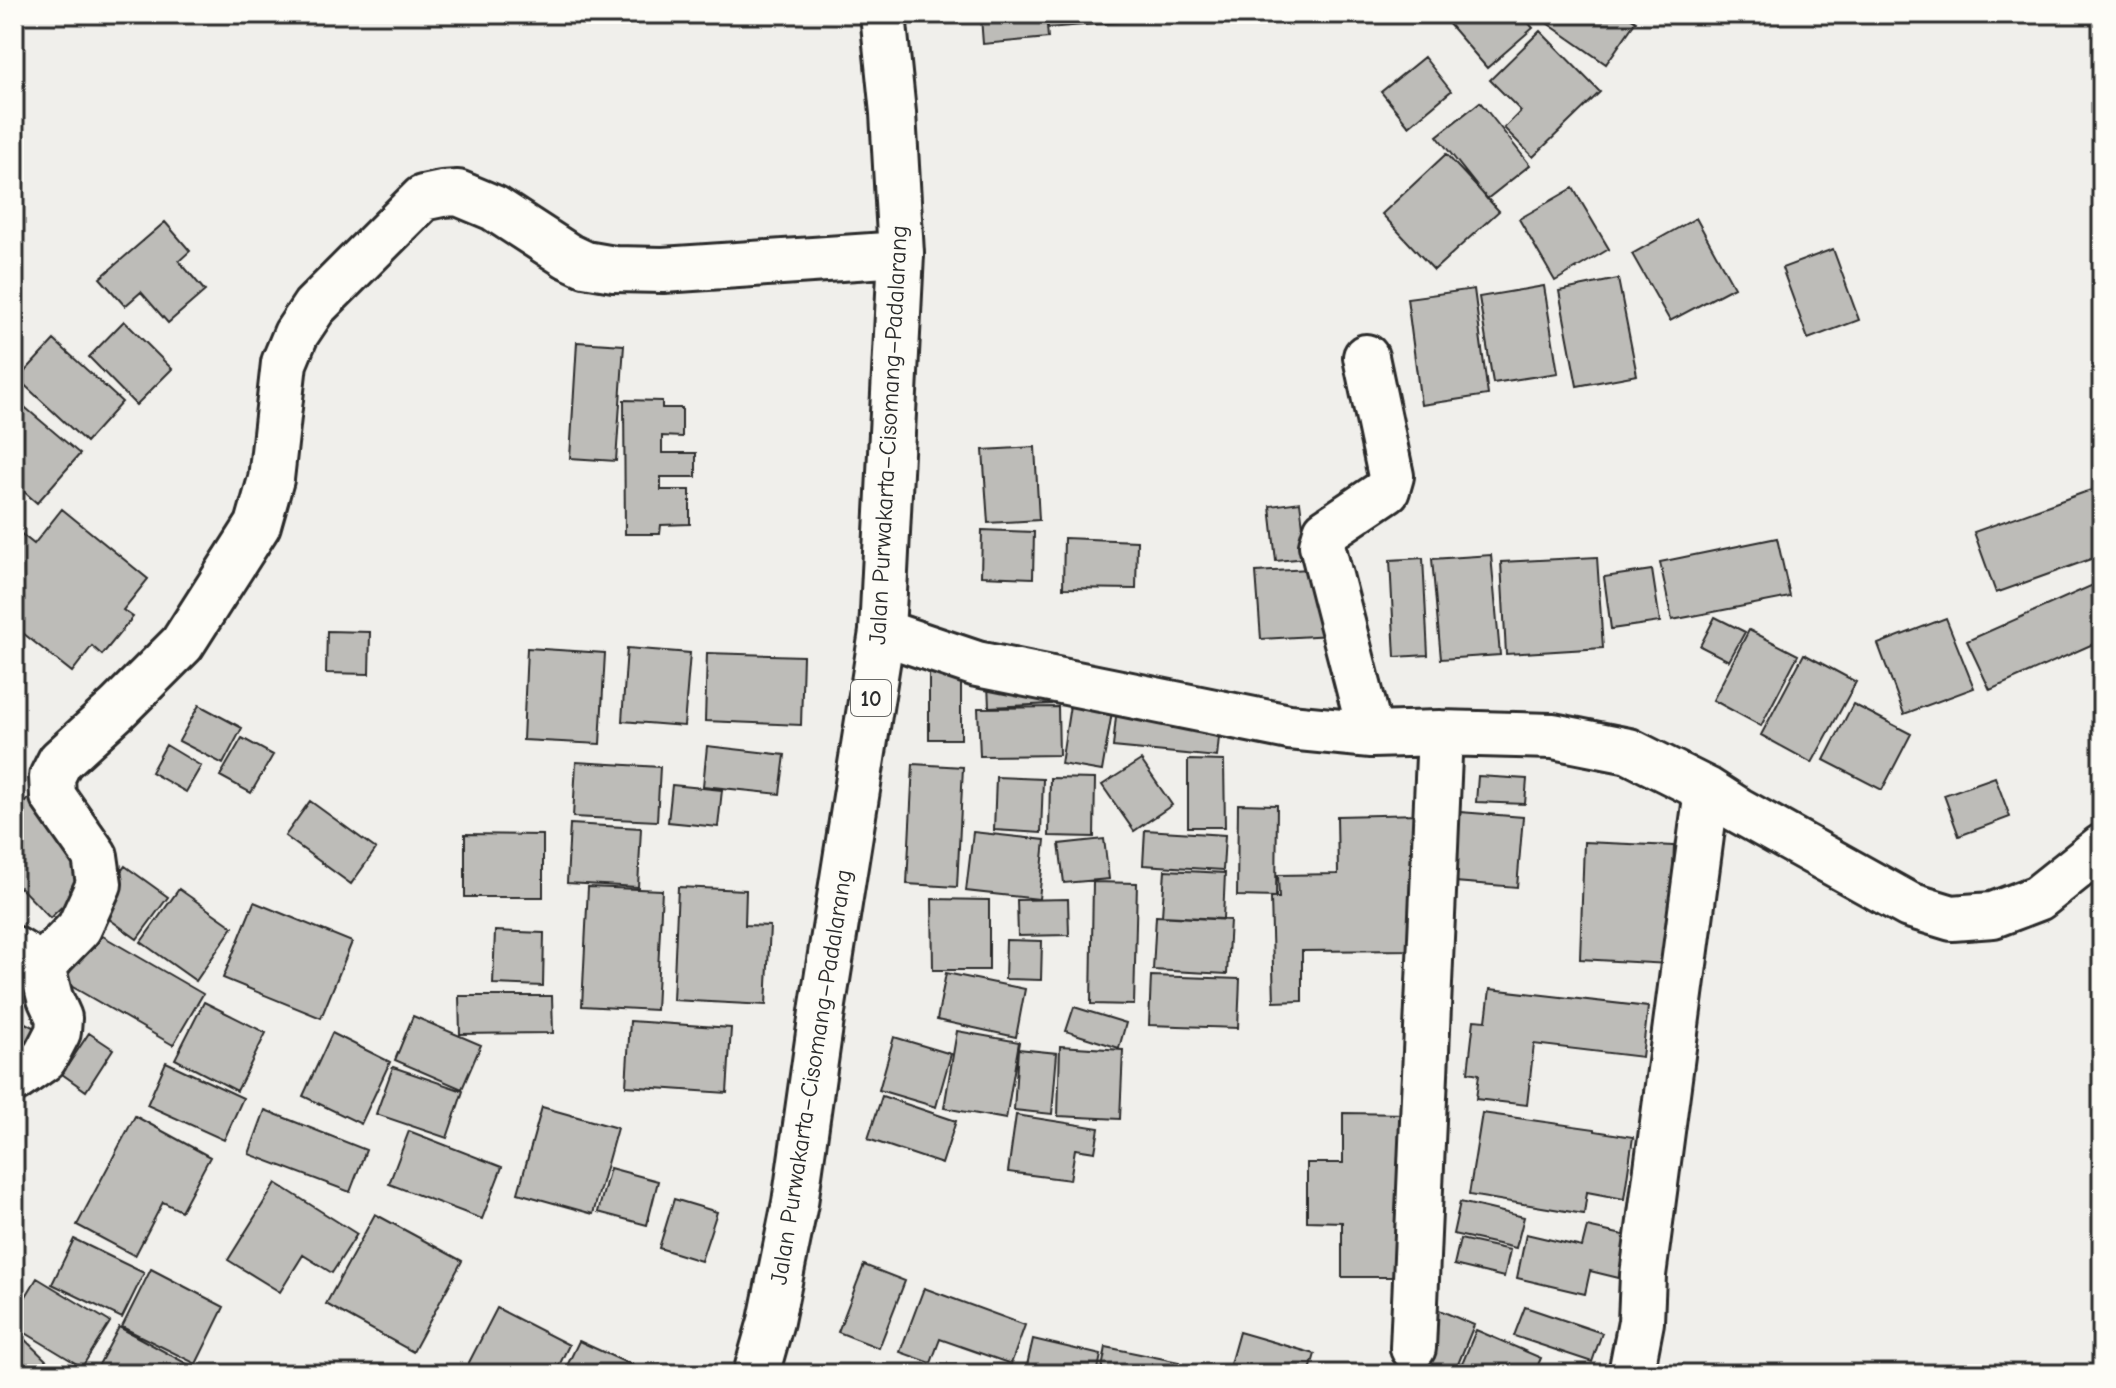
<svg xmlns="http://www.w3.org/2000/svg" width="2116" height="1388" font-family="'Comic Neue',sans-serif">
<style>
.building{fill:#bdbcb8;stroke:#2b2b2b;stroke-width:2}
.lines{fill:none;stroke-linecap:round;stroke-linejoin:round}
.minor-casing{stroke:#2b2b2b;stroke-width:50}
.trunk-casing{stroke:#2b2b2b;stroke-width:50}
.minor{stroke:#fdfcf7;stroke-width:44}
.trunk{stroke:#fdfcf7;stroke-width:44}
.labels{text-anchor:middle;stroke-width:7;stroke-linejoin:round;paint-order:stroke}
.shield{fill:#fdfcf7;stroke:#6a6a68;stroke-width:2}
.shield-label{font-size:22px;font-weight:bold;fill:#2b2b2b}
.street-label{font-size:24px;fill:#2b2b2b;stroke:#fdfcf7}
</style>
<rect width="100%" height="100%" fill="#f0efeb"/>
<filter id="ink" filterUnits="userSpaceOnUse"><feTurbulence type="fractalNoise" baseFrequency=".0125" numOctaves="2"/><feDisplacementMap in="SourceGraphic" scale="16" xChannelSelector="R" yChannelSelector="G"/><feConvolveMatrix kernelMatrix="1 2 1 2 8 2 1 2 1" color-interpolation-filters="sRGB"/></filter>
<g filter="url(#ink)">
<!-- building -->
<path class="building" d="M1020,14H1046L1048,38L983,44L981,17Z
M1047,14H1132V21L1048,28Z
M1458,14H1521L1533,28L1487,68L1448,23Z
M1553,14H1625L1636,21L1606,64L1547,23Z
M1540,31L1600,92L1533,157L1504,128L1521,111L1490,80Z
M1424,57L1451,91L1409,126L1381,92Z
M1480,102L1530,165L1487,199L1437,136Z
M1446,154L1499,211L1434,270L1382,214Z
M1573,188L1609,249L1555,281L1519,219Z
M1696,218L1734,287L1670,321L1632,254Z
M165,222L190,251L179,261L205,291L168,323L141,292L125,306L100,278Z
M1833,249L1859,320L1808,339L1782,268Z
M1618,279L1637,375L1577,386L1559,291Z
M1544,286L1558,373L1493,383L1479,297Z
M1474,289L1488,395L1421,405L1407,298Z
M124,321L172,369L136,405L89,357Z
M54,340L122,402L86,442L18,379Z
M577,342L624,345L616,461L570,458Z
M14,398L80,454L37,503L14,483Z
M624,400L662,401V408H682V437L662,436V453H696V477H661V490H690V524L661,525L660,534H625Z
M1035,447L1039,520L988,523L983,450Z
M2102,486V555L1996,593L1974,532Z
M1300,502L1307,558L1276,561L1270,506Z
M62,509L148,579L123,610L133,617L102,655L92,646L72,672L14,626V528L34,544Z
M982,530L1034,532L1033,578L981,576Z
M1064,538L1137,541L1136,589L1063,588Z
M1777,538L1790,597L1672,620L1660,562Z
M1491,555L1500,655L1441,659L1432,559Z
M1597,557L1603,648L1506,654L1501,562Z
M1423,558L1428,655L1395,657L1390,560Z
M1327,568L1331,635L1261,639L1256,572Z
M1652,570L1660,622L1611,629L1604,577Z
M2102,581V640L1990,690L1967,641Z
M1715,617L1745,632L1729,661L1700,646Z
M1946,618L1974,688L1904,714L1878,644Z
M1749,630L1798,655L1761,726L1713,700Z
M327,631L370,632L369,674L326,673Z
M527,648L605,653L600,744L523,740Z
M627,648L690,653L684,726L622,721Z
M707,653L803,656L801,725L705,721Z
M1804,654L1856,682L1812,763L1761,735Z
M929,673H961V739H929Z
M1050,683L1051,704L989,707L988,684Z
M1853,704L1911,734L1882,790L1824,760Z
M199,705L242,728L223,764L179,741Z
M1070,705L1112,712L1102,771L1061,764Z
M1117,706L1221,717L1217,757L1113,747Z
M1058,707L1059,755L980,756L978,708Z
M242,738L273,755L251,793L220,776Z
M166,745L201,766L186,792L151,772Z
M707,746L785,755L780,794L703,786Z
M1141,760L1172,805L1134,831L1102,785Z
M1188,760L1224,761L1225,827H1188Z
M576,762L660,767L657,821L573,817Z
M913,764L963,767L957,887L907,884Z
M1478,776L1527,779L1525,804L1476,802Z
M996,777L1043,779L1041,833L994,830Z
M1995,777L2010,817L1959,836L1944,795Z
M1050,778L1095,779L1094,837L1049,836Z
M672,785L722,790L718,827L668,822Z
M32,795L72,837L61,847L91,879L50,918L20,887L14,892V812Z
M310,801L376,849L351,884L285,836Z
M1238,804L1277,805L1276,897L1237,896Z
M1460,812L1523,817L1517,887L1455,882Z
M1421,814L1415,950L1302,951V1001L1274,1002L1271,898H1279L1278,875L1338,874L1337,816Z
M570,824L641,828L638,887L567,883Z
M1145,830L1225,835L1223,870L1143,865Z
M973,832L1045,840L1039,899L966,891Z
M465,834L543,835V897H465Z
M1104,839L1109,879L1064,883L1059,844Z
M1584,842L1674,846L1669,964L1580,959Z
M125,866L168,897L137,939L94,908Z
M1165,870L1225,873L1223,919L1162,916Z
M1093,882L1137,883L1134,1005L1091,1004Z
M588,887L662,890L656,1010L582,1006Z
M678,887L746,890L745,925L770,926L766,1005L673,1000Z
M179,889L233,927L196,981L141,942Z
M932,899L989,900V970H933Z
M1068,899L1069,935L1018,936L1017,900Z
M254,902L352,942L321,1018L223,978Z
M1156,916L1230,920L1227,974L1153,970Z
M94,931L203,994L173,1045L64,982Z
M495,931L544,933L543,986L493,984Z
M1006,940L1042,941L1041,980L1005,979Z
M946,973L1025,989L1016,1037L937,1020Z
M1151,976L1240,979L1238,1028L1149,1025Z
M1490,989L1648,1007L1642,1057L1534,1044L1527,1105L1476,1099L1479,1074L1468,1072L1474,1020L1486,1021Z
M459,996H552L553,1033L460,1034Z
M204,1002L266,1033L237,1091L175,1059Z
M1074,1007L1126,1023L1119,1048L1066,1031Z
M413,1016L481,1045L462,1089L395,1060Z
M14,1017L44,1033L29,1060L14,1052Z
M630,1021L731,1028L727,1093L626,1086Z
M957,1031L1019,1042L1006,1119L944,1108Z
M89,1033L113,1049L86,1091L62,1074Z
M332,1033L390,1062L361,1124L303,1096Z
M894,1037L951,1054L936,1107L879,1090Z
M1060,1046L1123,1050L1120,1119L1058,1116Z
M1018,1049L1057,1053L1052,1114L1014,1110Z
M166,1062L243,1098L224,1140L147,1105Z
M393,1067L463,1091L447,1138L376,1114Z
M882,1096L956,1121L942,1164L868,1139Z
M542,1107L617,1128L593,1214L518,1193Z
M265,1110L366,1150L350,1192L249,1154Z
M1343,1113L1411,1114V1277H1342V1222L1307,1221V1163H1343Z
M1482,1113L1595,1129V1131L1633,1137L1624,1199L1587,1192L1584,1214L1469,1195Z
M1016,1115L1099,1128L1095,1152L1075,1149L1070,1180L1008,1172Z
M135,1116L210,1157L181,1211L163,1202L135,1256L77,1225Z
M409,1131L502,1167L482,1219L389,1184Z
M610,1168L658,1181L647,1225L598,1212Z
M276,1183L357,1234L332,1273L303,1255L280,1292L228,1260Z
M674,1199L717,1212L701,1261L659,1248Z
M1460,1202L1524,1217L1516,1248L1453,1234Z
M375,1214L462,1261L413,1352L326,1304Z
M1587,1227L1632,1237L1623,1279L1590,1271L1585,1294L1517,1278L1526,1234L1582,1247Z
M74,1239L144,1273L122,1318L52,1284Z
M1460,1239L1510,1250L1504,1277L1454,1265Z
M864,1265L905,1281L879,1348L838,1332Z
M151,1269L224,1307L196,1364L122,1327Z
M37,1278L110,1322L82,1367L14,1326V1316Z
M924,1288L1025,1325L1011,1364L940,1339L931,1363L900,1352Z
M1525,1307L1602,1333L1592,1362L1514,1336Z
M497,1308L569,1345L555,1374H463Z
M1437,1309L1474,1325L1454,1374H1437L1414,1365Z
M119,1327L191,1366L186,1374H94Z
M15,1330L53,1367L46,1374H14Z
M1476,1330L1541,1358L1534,1374H1458Z
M1239,1332L1315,1354L1309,1374H1265L1230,1364Z
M1033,1339L1101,1355L1097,1374H1025Z
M579,1341L651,1374H563Z
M1106,1347L1179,1362L1176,1374H1101Z"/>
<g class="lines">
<!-- minor casing -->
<g class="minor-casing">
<path id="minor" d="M1366,357L1391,476L1387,490L1326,531L1322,545L1371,735
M882,632L977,664L1289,727L1371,735L1440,733L1553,736L1629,751L1707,790L1738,810L1909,905L1952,918L1993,915L2038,898L2102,847
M14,949L42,966L50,998L59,1018L58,1032L44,1059L14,1080
M42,966L79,928L99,884L95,856L53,796L52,777L60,761L118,708L182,644L258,525L271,479L284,363L296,334L314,307L423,198L442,194L458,193L494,208L568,256L585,264L614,269L663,270L901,254
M1413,1348L1440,733
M1631,1374L1641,1322L1643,1275L1707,790"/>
</g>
<!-- trunk casing -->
<g class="trunk-casing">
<path id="trunk" d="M756,1374L771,1321L795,1203L823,1005L882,632L901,254L893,113L883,14"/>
</g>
<!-- minor -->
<use href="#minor" class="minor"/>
<!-- trunk -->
<use href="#trunk" class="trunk"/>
</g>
</g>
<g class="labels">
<!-- shield labels -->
<rect class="shield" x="851" y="680" width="40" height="36" rx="6"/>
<g class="shield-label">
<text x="871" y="706">10</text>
</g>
<!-- street labels -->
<g class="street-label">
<text transform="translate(888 435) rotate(-87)" y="8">Jalan Purwakarta–Cisomang–Padalarang</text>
<text transform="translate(811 1077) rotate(-81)" y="8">Jalan Purwakarta–Cisomang–Padalarang</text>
</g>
</g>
<!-- margin -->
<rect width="2116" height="1388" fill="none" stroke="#fdfcf7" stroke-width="48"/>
<rect x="24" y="24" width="2068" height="1340" fill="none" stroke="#2b2b2b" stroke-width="3" filter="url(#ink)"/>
</svg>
